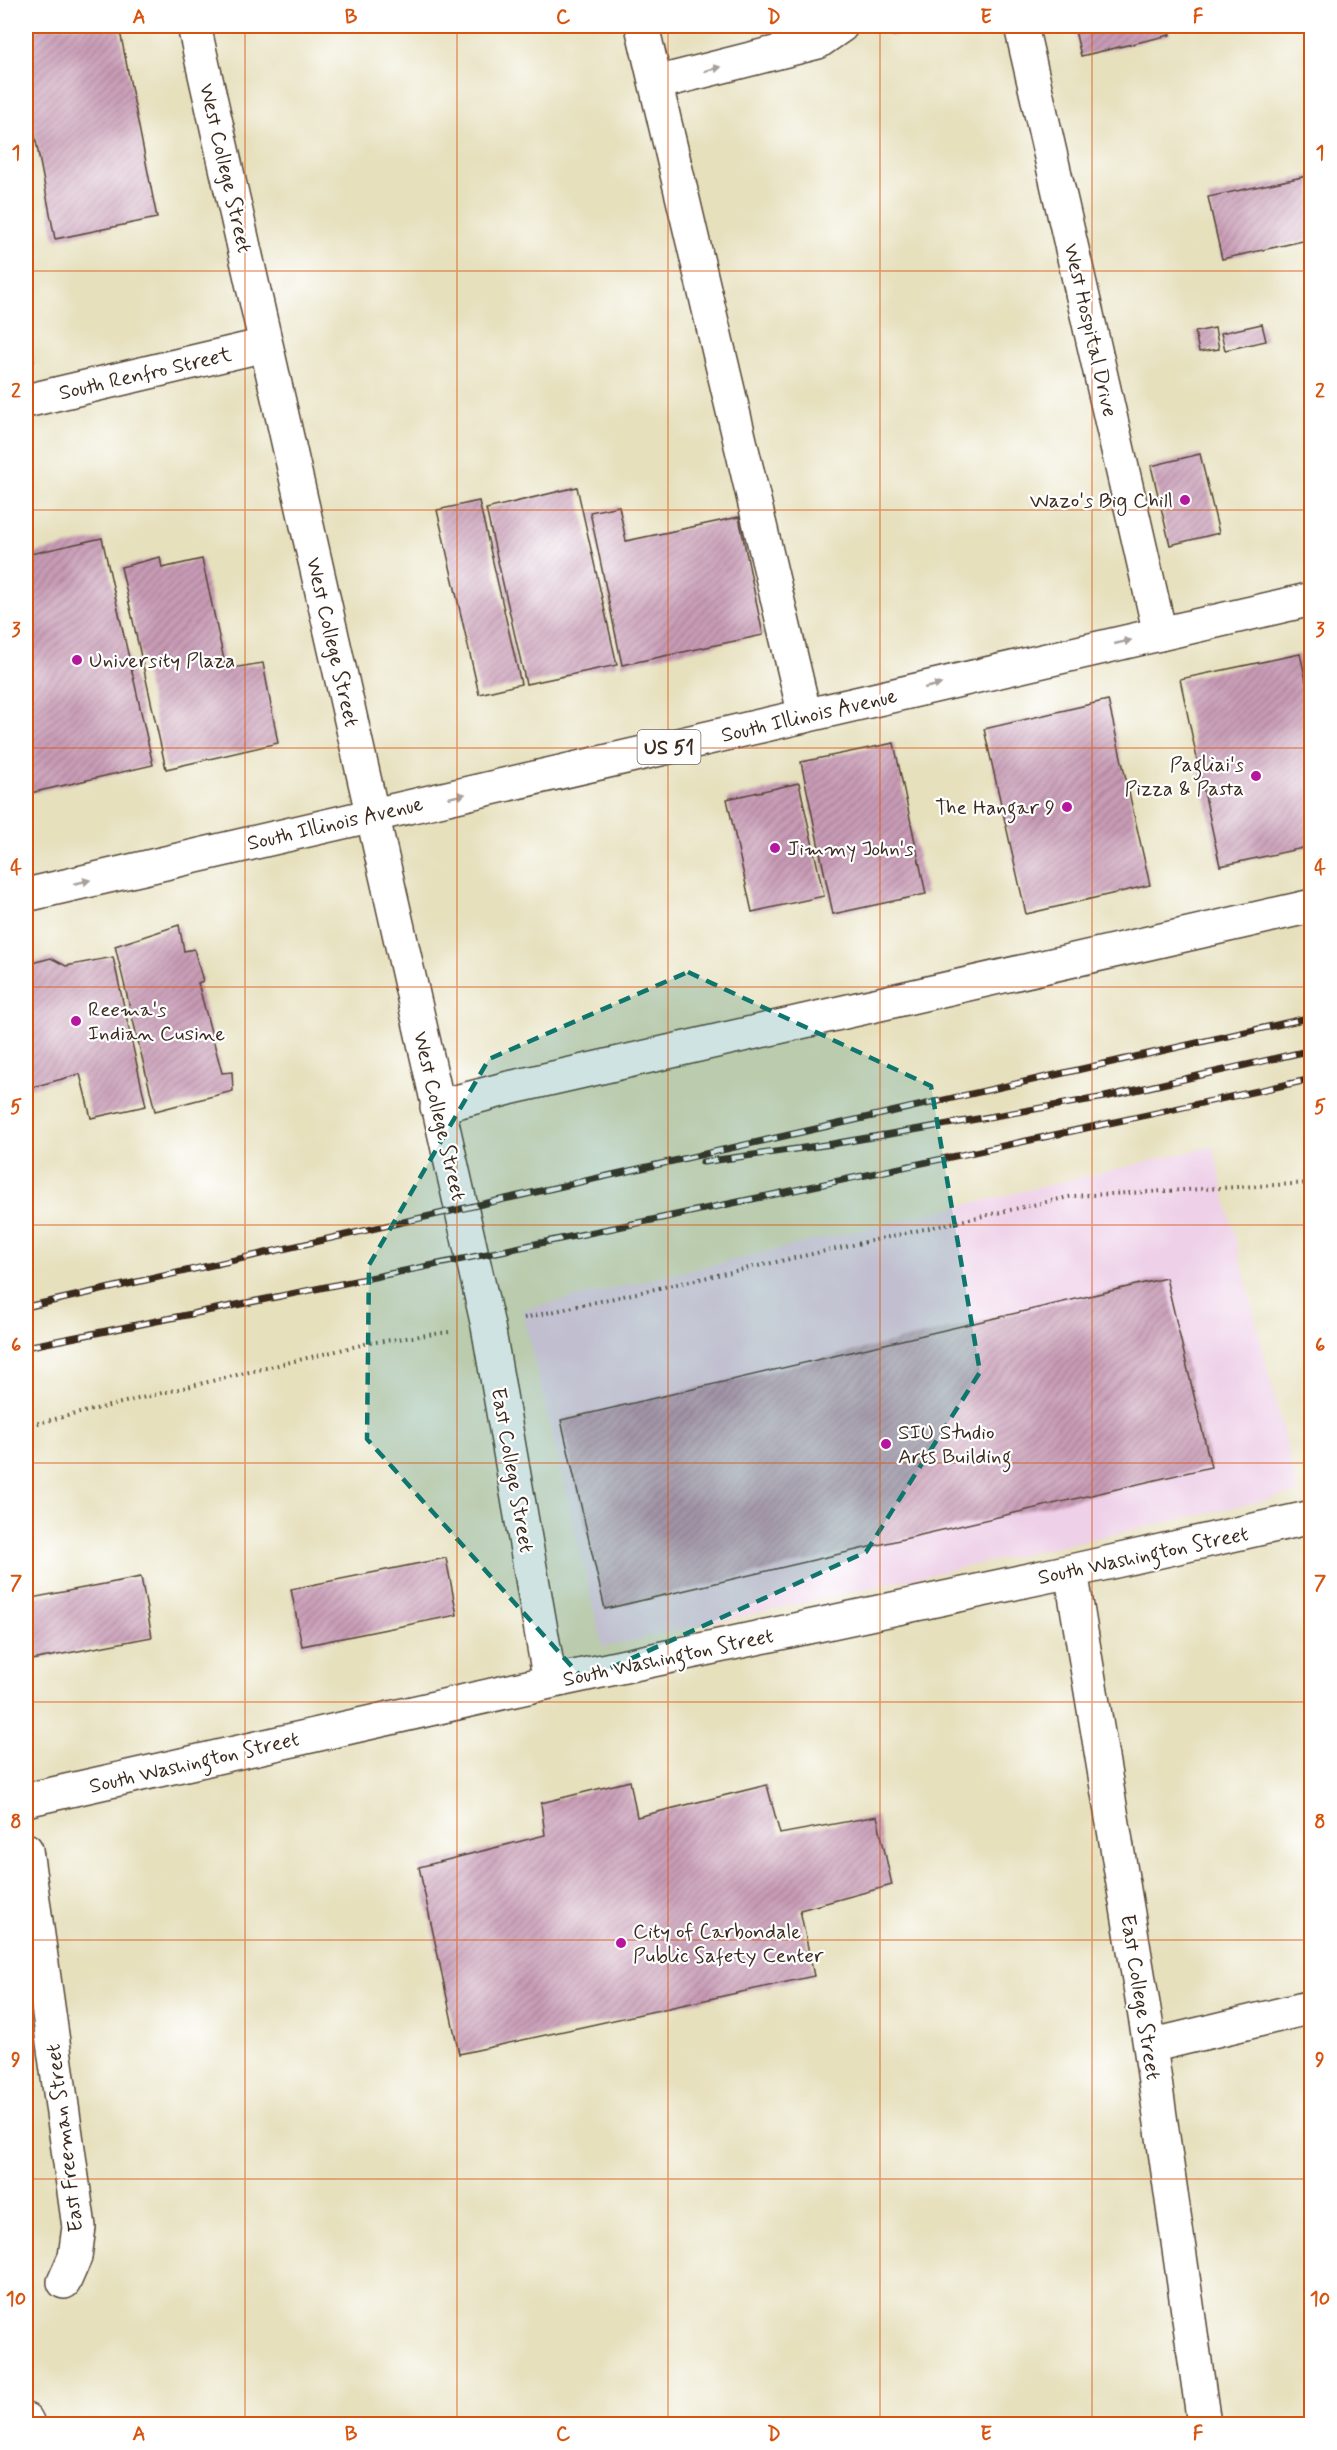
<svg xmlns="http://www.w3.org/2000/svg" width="1337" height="2450" font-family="Mynerve,sans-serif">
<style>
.built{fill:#eed0e8}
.building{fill:url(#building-hatch)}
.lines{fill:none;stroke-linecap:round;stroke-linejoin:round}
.minor-casing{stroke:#554536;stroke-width:36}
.major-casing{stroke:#554536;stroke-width:36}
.highway-casing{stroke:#554536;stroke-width:36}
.path{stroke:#554536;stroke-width:4;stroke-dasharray:1.5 4.5;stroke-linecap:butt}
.minor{stroke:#fff;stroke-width:33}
.major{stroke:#fff;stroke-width:33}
.highway{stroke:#fff;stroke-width:33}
.rail-casing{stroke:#3b2a1e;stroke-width:7}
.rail{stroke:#fff;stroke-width:4.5;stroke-dasharray:14;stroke-linecap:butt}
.oneway{fill:#a79f9a}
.marked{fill:#0f766e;fill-opacity:0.2;stroke:#0f766e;stroke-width:4.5;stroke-dasharray:12 8;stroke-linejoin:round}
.grid{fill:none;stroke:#d7540e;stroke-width:1.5;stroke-opacity:0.55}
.poi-dot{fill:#b5179e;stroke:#fff;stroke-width:2}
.labels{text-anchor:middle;stroke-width:4.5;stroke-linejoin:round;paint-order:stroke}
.shield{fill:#fff;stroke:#766a62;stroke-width:1.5}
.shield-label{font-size:20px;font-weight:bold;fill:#3b2a1e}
.street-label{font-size:21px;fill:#3b2a1e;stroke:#fff}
.poi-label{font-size:21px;fill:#3b2a1e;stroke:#fff;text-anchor:start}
.neatline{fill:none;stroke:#d7540e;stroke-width:2}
.grid-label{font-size:20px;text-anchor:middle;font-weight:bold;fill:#d7540e}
</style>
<defs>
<pattern id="building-hatch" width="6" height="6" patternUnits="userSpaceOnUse" patternTransform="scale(1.5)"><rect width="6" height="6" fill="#c89bb6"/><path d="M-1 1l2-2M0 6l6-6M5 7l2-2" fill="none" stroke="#a47f93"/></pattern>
</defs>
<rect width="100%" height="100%" fill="#fff"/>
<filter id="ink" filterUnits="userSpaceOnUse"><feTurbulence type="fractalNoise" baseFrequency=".0167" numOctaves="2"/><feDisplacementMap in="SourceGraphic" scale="12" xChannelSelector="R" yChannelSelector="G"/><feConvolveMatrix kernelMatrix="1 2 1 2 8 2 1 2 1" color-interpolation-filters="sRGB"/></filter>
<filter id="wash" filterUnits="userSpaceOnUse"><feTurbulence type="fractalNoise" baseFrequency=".008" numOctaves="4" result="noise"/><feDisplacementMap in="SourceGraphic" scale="24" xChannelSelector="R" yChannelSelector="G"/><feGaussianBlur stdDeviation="1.35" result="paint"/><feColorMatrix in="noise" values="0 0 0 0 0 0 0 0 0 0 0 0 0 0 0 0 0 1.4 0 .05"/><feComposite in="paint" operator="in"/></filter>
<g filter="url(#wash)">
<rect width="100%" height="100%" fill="#e6e0bd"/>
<!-- built -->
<path class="built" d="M1213,1146L1298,1493L603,1647L522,1310Z"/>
<g id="blocks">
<!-- building -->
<path class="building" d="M26,26H119L157,218L55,239L26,90Z
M891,26H937L893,36Z
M1074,26H1168L1170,35L1081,56Z
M1312,175V239L1222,259L1208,197Z
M1262,324L1266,341L1225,350L1221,333Z
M1215,328L1219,349L1199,352L1195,332Z
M26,329L34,362L26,364Z
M1200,454L1219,533L1170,545L1151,466Z
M577,487L617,665L526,684L486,509Z
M479,501L521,684L479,694L437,510Z
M619,506L626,541L739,517L763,635L622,665L590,512Z
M102,538L153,765L26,794V555Z
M160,557L162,568L202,559L226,669L263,663L278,743L166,769L121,567Z
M1300,654L1312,706V846L1220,866L1180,679Z
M1108,700L1150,885L1026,914L984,729Z
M894,743L926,894L833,914L801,762Z
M799,783L824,896L752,912L727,799Z
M179,925L184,951L194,949L203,981L198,983L222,1073L232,1072L233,1091L155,1111L115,946Z
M113,957L146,1106L91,1118L80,1074L26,1089V968L28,964L51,958L66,966Z
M1166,1278L1211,1467L605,1609L561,1420Z
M446,1558L457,1615L302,1646L291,1589Z
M141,1577L152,1637L26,1661V1599Z
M630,1781L637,1817L767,1785L780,1834L877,1816L892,1885L800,1910L814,1976L459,2054L419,1867L545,1835L541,1803Z"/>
</g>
</g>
<g filter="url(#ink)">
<use href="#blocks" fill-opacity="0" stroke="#554536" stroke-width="1.5"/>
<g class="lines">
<!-- minor casing -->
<g class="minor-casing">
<path id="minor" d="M194,26L488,1326L550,1682
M642,26L805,716
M1021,26L1160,634
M656,83L818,42L841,26
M26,401L265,345
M437,1107L509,1088L1312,906
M1071,1571L1150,2046L1204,2424
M26,1800L550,1682L1071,1571L1312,1517
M26,1850L79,2227L75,2257L64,2282
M1150,2046L1312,2007"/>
</g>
<!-- major casing -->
<g class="major-casing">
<path id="major" d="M26,2420L28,2424"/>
</g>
<!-- highway casing -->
<g class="highway-casing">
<path id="highway" d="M26,895L1312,599"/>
</g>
<!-- path -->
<path class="path" d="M524,1318L1073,1196L1312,1183
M26,1426L369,1343L449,1332"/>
<!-- minor -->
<use href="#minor" class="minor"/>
<!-- major -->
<use href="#major" class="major"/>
<!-- highway -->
<use href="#highway" class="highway"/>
<!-- rail casing -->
<g class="rail-casing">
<path id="rail" d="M703,1162L832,1144L1105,1097L1312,1050
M26,1307L1312,1017
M26,1347C455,1262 884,1173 1312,1079"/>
</g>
<!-- rail -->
<use href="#rail" class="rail"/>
</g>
<!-- one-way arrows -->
<defs><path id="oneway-solid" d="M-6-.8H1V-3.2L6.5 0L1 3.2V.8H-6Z" transform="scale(1.5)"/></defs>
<g class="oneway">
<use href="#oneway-solid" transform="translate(713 69) rotate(-14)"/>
<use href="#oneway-solid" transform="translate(1123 642) rotate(-13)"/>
<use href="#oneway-solid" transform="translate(933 686) rotate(-13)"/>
<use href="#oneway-solid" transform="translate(457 796) rotate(-13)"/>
<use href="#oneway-solid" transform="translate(82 882) rotate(-13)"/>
</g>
</g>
<!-- marked area -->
<path class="marked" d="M688,972L931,1086L980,1372L866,1552L584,1680L367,1439L369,1265L489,1059Z"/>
<!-- grid -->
<path class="grid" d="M245,26V2424M457,26V2424M668,26V2424M880,26V2424M1092,26V2424M26,271H1312M26,510H1312M26,748H1312M26,987H1312M26,1225H1312M26,1463H1312M26,1702H1312M26,1940H1312M26,2179H1312"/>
<!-- markers -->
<g class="poi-dot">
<circle cx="1185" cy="500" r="6"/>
<circle cx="77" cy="660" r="6"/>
<circle cx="1256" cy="776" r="6"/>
<circle cx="1067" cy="807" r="6"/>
<circle cx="775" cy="848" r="6"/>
<circle cx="76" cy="1021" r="6"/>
<circle cx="886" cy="1444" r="6"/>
<circle cx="621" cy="1943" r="6"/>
</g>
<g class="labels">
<!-- shield labels -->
<rect class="shield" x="637.5" y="730" width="63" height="34" rx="4.5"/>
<g class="shield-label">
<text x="669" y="754">US 51</text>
</g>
<!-- street labels -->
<g class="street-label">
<text transform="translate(226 168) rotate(77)" y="7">West College Street</text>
<text transform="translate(1091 330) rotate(77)" y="7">West Hospital Drive</text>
<text transform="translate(145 373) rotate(-13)" y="7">South Renfro Street</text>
<text transform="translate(333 642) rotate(77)" y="7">West College Street</text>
<text transform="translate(809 715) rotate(-13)" y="7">South Illinois Avenue</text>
<text transform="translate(335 823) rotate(-13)" y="7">South Illinois Avenue</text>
<text transform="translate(440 1116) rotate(77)" y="7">West College Street</text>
<text transform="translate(513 1470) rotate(80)" y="7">East College Street</text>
<text transform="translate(1143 1555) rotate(-12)" y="7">South Washington Street</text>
<text transform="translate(668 1657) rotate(-12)" y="7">South Washington Street</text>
<text transform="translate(194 1762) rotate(-13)" y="7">South Washington Street</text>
<text transform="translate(1141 1997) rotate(81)" y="7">East College Street</text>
<text transform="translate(64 2138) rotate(-97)" y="7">East Freeman Street</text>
</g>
<!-- poi labels -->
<g class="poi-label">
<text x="1173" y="507" text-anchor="end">Wazo's Big Chill</text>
<text x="89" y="667">University Plaza</text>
<text x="1244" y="771" text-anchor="end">Pagliai's<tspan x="1244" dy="24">Pizza &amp; Pasta</tspan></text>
<text x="1055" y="814" text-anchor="end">The Hangar 9</text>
<text x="787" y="855">Jimmy John's</text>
<text x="88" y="1016">Reema's<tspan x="88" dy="24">Indian Cusine</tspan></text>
<text x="898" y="1439">SIU Studio<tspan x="898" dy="24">Arts Building</tspan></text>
<text x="633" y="1938">City of Carbondale<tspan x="633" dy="24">Public Safety Center</tspan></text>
</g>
</g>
<!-- margin -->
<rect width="1337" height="2450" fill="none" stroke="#fff" stroke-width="66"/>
<rect x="33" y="33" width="1271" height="2384" class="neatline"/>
<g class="grid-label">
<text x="139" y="23">A</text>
<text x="351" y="23">B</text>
<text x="563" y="23">C</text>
<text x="774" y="23">D</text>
<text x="986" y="23">E</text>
<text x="1198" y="23">F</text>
<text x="16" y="159">1</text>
<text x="1320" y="159">1</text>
<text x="16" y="397">2</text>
<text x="1320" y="397">2</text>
<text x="16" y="636">3</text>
<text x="1320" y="636">3</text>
<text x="16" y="874">4</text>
<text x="1320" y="874">4</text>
<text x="16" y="1113">5</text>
<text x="1320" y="1113">5</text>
<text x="16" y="1351">6</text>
<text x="1320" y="1351">6</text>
<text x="16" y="1589">7</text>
<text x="1320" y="1589">7</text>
<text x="16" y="1828">8</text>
<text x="1320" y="1828">8</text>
<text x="16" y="2066">9</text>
<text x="1320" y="2066">9</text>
<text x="16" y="2305">10</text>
<text x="1320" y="2305">10</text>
<text x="139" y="2440">A</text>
<text x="351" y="2440">B</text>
<text x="563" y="2440">C</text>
<text x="774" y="2440">D</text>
<text x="986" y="2440">E</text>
<text x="1198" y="2440">F</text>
</g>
</svg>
